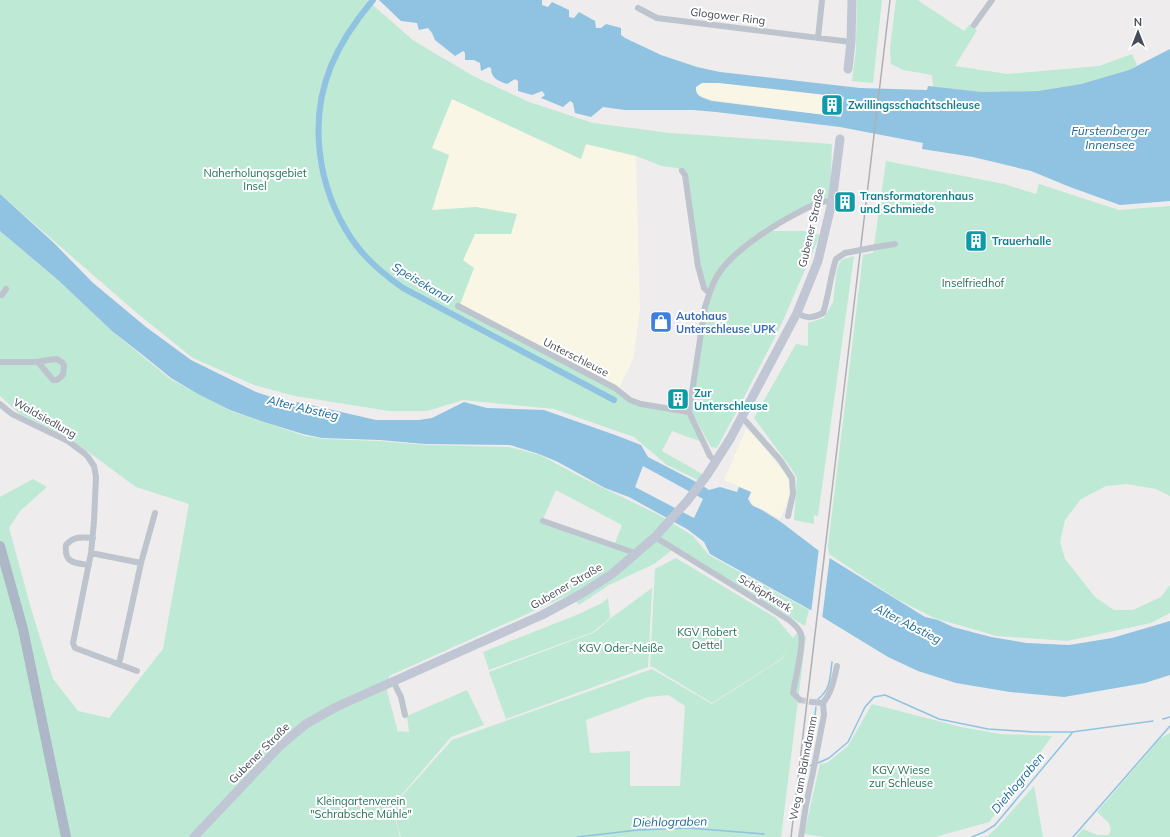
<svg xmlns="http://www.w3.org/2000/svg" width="1170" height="837" font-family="Mulish,sans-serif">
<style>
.commercial{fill:#f9f6e5}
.green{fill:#bde9d5;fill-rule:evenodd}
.water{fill:#8fc3e1;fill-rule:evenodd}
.pier{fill:#eeecec}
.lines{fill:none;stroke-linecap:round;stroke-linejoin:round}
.stream{stroke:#8fc3e1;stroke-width:1.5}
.canal{stroke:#8fc3e1;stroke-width:6}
.street-tunnel{stroke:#ccccce;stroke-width:6;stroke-dasharray:6 3;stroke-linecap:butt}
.street{stroke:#bec4cd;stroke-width:6}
.secondary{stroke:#c0c6d3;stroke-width:9}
.primary{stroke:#aeb7c8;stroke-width:10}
.rail{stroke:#afb0b6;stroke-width:1.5}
.street-bridge{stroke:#bec4cd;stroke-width:6}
.labels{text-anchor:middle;stroke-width:4;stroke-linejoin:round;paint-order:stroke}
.street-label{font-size:11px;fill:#464c57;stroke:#fff}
.culture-label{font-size:11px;font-weight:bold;fill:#0d838f;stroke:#fff;text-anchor:start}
.park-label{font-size:11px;fill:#1f7054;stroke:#fff}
.shop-label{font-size:11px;font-weight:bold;fill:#366cbe;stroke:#fff;text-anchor:start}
.water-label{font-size:12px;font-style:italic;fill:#1a6996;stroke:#fff}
</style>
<rect width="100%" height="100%" fill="#eeecec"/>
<!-- commercial -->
<path class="commercial" d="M702,83H719L832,96L829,116L712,100L697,95L695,91L696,87Z
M452,98L580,159L586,144L636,156L640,310L633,360L619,388L460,305L463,260L475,233L511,234L431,211L449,155L432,148Z
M746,429L755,436L786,474L789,482L790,491L788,500L780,519L754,505L752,503L750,497L752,492L724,480Z"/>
<!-- green -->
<path class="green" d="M0,0H367L414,41L475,77L529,102L593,123L670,133L832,144L830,200H822L734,253L708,291L705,287L699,266L685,171L677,168L662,166L636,156L586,144L581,159L452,99L432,148L449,155L432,210L476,207L517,214L511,234H475L463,260L474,268L459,307L614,388L629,400L689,413L702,442L672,431L662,451L704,475L700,481L667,465L634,437L554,409L463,400L427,411H389L295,396L254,385L193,358L138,314L0,194Z
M857,0H882L873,83L852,81L856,49Z
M896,0H918L919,1L964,31L970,24L977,30L955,66L1007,74L1099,66L1132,54L1137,65L1129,70L1081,84L1038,91L982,92L933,87L932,75L903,70L891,64L890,48Z
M886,161L1004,184L1036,194L1039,184L1119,210L1170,206V496L1156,489L1127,484L1106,486L1081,499L1065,520L1060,542L1065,559L1095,597L1114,610H1133L1161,597L1170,585V613L1151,623L1067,641L997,636L934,618L895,598L829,554L828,546L863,255L873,253Z
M0,231L58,280L112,331L170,379L231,411L305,436L324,439L379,441L426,445L509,447L540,455L581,477L661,516L693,536L709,555L809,610L805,626L676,547L654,564L609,585L579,605L571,594L389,676L387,691L398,732L400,731L409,732L407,716L467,690L484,725L451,737L392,806L400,837H0V497L33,479L47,487L20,511L9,528L32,612L53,679L78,711L109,718L163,649L189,504L136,487L72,440L20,414L0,396ZM556,490L622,525L615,543L543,519Z
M773,231H804L820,235L781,325L742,401L717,448L711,447L692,412L707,307L721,272L736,256L760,237Z
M854,256L818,516L814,515V524L794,520L797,478L793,471L754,418L796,344L808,346V323L824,318L833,302L837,269L841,260Z
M676,558L776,618L793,638L797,633L806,636L781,837H401L392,807L452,740L652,669L712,704L782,659L786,651L781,659L712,703L651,666L650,667L655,569ZM668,695L685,706L680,786H630V751L590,753L586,720L648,697Z
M652,588L648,667L506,719L489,672L595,632L611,618Z
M608,598L610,618L593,632L489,670L483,652L579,614L602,603Z
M872,704L961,727L1000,734L1052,736L989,822L935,837H825L804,834L820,764L827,763L848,746Z
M1170,733V837H1076L1083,829L1097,835H1109L1111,830L1109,823L1097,812L1161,738Z
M1034,786L1043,837H982L988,836L1002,822Z"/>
<!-- water -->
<path class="water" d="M379,0H542V5L548,7L552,2L569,10V17L574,18L579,12L595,21L596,28H601L606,24L621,28V35L625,38L661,55L697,67L720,72L860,88L927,90L928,86L982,92L1038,91L1081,84L1129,70L1170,49V201L1120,205L1070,187L1031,171L973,157L922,149L923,143L840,127L716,112L693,110H625L603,107L591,117L575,113L573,103L570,101L563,107L541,98L545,95L542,91L532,95L518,91V81L515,79L507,84C499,81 491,79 491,68L489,67L481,71L480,63L474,60H465V53L463,51L455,56L435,40L432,33L428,28L419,30L417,23L401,21ZM702,83H719L844,97L841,117L712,101C704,98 695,97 696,87Z
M0,194L54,243L92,282L146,327L191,360L256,392L280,400L302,403L376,420H419L432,418L464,402L487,408L544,410L618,436L641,445L648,457L700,484L709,490L720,487L737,492L739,487L751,492L748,499L751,504L753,506L762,510L781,522L823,554L925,617L938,620L953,627L991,637L1027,643L1069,645L1112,638L1170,621V675L1145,683L1064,697L1010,692L956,683L918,671L888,657L816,613L710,554L704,542L687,529L629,497L605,488L558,462L539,454L510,445L425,444L380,440L322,438L303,434L264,422L230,410L198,394L171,378L144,356L112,331L58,280L0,231ZM643,466L703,499L694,518L635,487Z"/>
<!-- pier -->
<path class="pier" d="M819,548L830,555L822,619L811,613Z"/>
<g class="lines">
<!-- stream -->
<path class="stream" d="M818,699C831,689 830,677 832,662
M1163,719L1170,717
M818,763L829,758L848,742L865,707L874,697L885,695L939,719L988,729L1033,732H1072L1153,721
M812,765L808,766L816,707
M577,837L638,830L689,828L764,834
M972,837L984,832L995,825L1072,733
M1073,837L1170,726"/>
<!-- canal -->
<path class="canal" d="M373,0C356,20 341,42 331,66C308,122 318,188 351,238C364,258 383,274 403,288L614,400"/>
<!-- street-tunnel -->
<path class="street-tunnel" d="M800,700L812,702"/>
<!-- street -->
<path class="street" d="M638,8L657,18L851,42
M974,25L992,0
M818,38L822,0
M682,171L685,175L698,266L704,288L709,293
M876,247L895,244
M0,295H2L6,289
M458,306L615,388L630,400L641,404L689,412L710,456L716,462
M797,313C807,319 813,318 823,313C829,295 830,277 836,259L845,253
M0,362H38L48,360L57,359L63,363L64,365L63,375L57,380H53L38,362
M0,404L12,414L68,441L84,453L88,457L94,466L96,477L94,521L91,553L73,643L75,648L137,671
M689,412L705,307C709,295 712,283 719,273C735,249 777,223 803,210C809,207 816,203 822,202C825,201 829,202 832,202
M742,417L780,460L792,478L793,494L788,516
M543,521L635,553
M655,537L789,620C794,624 799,628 801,634C804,645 795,680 793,693L800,700
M91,553L141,563L119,664
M141,563L155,513
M89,565C74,563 64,563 66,545C74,536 82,537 93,538
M393,681L401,697L405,715
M812,702L823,703C832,692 834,679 837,666
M801,837L806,805L813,772L824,715L823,703"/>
<!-- secondary -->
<path class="secondary" d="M848,69L851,42L852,0
M194,837L281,745L306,724L336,707L542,615L581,594L612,574L655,537L688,500L707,475L730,439L797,313L818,261L832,202L840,139"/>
<!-- primary -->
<path class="primary" d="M0,546L23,629L66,837"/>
<!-- rail -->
<path class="rail" d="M791,837L890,0"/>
<!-- street-bridge -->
<path class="street-bridge" d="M845,253L876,247"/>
</g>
<!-- icons -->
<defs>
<g id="building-square" transform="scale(1.15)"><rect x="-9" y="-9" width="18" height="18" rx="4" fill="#0f9aa8" stroke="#fff"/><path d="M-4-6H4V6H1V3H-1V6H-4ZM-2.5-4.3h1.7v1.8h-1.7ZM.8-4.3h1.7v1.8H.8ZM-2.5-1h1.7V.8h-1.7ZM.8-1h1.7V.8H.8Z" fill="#fff"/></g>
<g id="shop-square" transform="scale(1.15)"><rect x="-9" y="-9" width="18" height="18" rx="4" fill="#3f7fe0" stroke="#fff"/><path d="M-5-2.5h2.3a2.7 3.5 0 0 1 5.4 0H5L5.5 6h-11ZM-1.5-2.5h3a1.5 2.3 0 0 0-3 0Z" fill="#fff"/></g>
</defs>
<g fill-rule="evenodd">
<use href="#building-square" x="832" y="105"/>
<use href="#building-square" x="845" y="202"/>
<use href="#building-square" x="976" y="241"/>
<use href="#shop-square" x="661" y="322"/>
<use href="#building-square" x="678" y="399"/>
</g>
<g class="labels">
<!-- street labels -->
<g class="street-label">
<text transform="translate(728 16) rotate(7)" y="4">Glogower Ring</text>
<text transform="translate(811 228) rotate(-77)" y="4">Gubener Straße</text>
<text transform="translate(576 357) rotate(27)" y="4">Unterschleuse</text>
<text transform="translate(45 418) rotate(29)" y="4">Waldsiedlung</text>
<text transform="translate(566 586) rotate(-30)" y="4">Gubener Straße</text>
<text transform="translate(765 593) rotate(32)" y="4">Schöpfwerk</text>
<text transform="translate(259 753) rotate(-45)" y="4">Gubener Straße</text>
<text transform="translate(803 768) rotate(-79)" y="4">Weg am Bahndamm</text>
</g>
<!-- culture labels -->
<g class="culture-label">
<text x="848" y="109">Zwillingsschachtschleuse</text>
<text x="860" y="200">Transformatorenhaus<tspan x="860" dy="13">und Schmiede</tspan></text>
<text x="992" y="245">Trauerhalle</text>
<text x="694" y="397">Zur<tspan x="694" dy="13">Unterschleuse</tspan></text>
</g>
<!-- park labels -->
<g class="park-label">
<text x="255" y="177">Naherholungsgebiet<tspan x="255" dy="13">Insel</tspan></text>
<text x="973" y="287">Inselfriedhof</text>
<text x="707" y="636">KGV Robert<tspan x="707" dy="13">Oettel</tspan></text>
<text x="621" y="652">KGV Oder-Neiße</text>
<text x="901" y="774">KGV Wiese<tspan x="901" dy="13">zur Schleuse</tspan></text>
<text x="361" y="805">Kleingartenverein<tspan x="361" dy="13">"Schrabsche Mühle"</tspan></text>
</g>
<!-- shop labels -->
<g class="shop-label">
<text x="676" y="320">Autohaus<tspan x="676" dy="13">Unterschleuse UPK</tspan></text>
</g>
<!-- water labels -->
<g class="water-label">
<text x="1110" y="135">Fürstenberger<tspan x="1110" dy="14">Innensee</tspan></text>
<text transform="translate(422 283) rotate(31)" y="4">Speisekanal</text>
<text transform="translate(303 408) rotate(13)" y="4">Alter Abstieg</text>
<text transform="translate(908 624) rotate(27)" y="4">Alter Abstieg</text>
<text transform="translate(1018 783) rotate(-50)" y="4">Diehlograben</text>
<text transform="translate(670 822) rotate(-1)" y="4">Diehlograben</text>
</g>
</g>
<!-- north arrow -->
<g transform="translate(1138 32)" stroke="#ffffff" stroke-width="3" paint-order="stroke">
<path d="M0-3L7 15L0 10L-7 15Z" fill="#464c57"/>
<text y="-6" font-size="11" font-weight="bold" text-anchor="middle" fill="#464c57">N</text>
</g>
</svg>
